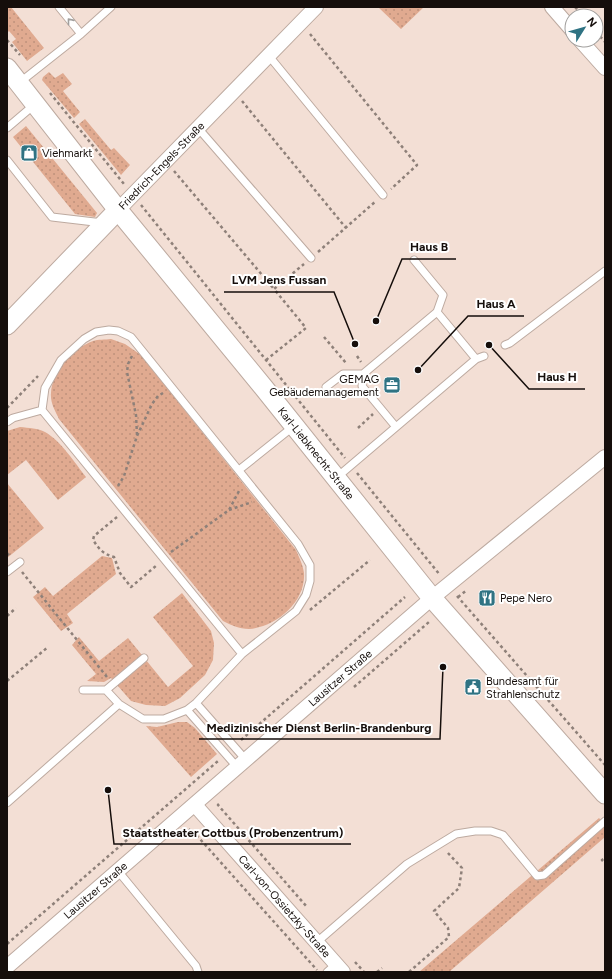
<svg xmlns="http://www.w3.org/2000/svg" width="612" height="979" font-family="Figtree,sans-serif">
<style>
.grass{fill:url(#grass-dots)}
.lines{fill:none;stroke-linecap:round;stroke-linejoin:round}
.lane-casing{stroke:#bdaaa0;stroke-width:9}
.street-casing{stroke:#bdaaa0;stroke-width:16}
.secondary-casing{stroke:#bdaaa0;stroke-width:21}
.path{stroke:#8e8079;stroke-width:2.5;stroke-dasharray:3 3;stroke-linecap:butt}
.lane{stroke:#fff;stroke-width:7}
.street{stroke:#fff;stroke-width:14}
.secondary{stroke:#fff;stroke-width:19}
.oneway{stroke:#a19f9d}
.labels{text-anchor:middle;stroke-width:4;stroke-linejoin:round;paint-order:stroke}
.poi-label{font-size:11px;fill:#150e0b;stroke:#fff;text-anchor:start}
.street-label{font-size:11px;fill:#150e0b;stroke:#fff}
.leader{fill:none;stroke:#150e0b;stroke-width:1.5}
.callout-dot{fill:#150e0b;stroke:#fff;stroke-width:1.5}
.callout-label{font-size:12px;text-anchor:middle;font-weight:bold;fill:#150e0b;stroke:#fff;stroke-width:4;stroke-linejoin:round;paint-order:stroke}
</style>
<defs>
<pattern id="grass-dots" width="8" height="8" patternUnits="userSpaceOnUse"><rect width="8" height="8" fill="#e0aa90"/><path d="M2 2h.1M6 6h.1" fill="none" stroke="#bf917b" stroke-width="1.8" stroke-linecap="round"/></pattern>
</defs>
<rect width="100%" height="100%" fill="#f3dfd5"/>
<!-- grass -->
<path class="grass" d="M7,7H11L44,48L27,61L12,42L16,39L9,31L7,33Z
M378,7H424L401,29Z
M49,72L55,78L63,73L72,84L63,91L80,112L74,118L42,80L43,77Z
M85,119L111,150L114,148L130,165L121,175L79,124Z
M26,126L97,213L95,217L75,214L13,137Z
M111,339L125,344L141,355L296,550C299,557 303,565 304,573C306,602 276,627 249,629C239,629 231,625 223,621L59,419C55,411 50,402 51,393C52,372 73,348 93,341C98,339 105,340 111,339Z
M20,427C29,428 38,428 45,432C61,441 75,463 86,477L58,500L26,460L7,475V431Z
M7,483L44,528L7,558Z
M102,556L112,558L116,574L67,614L73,623L61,631L33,597L45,587L53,596Z
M182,593L211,631L214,643L213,660L205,675L180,698L165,706L146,705L131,701L111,678L104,682L87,681L96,674L72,645L79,637L99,661L128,638L168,687L193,666L153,617Z
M178,722H187L195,728L217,754L191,777L146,726L157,727Z
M599,818L605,825V837L449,972H419Z"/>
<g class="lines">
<!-- lane casing -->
<g class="lane-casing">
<path id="lane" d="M59,7L81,34
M269,56L383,195
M19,83L81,34L111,7
M7,128L34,105
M198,128L311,258
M7,160L52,217L103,223
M414,260L443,295L437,312L476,359
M109,330L118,331L131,337L298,544L310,565V581L306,595L296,611L242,654L42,410L45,388L61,360L84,339L96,332Z
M505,345L510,343L605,271
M363,374L362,386L396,427
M326,387L343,374H363L437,312
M7,422L13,418L42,410
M239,470L294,426
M336,478L476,359L484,356
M7,572L20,562
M83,690H106L119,704L143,719H164L187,710L196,703L242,654
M106,690L144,658
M196,703L246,760
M187,710L238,768
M7,803L119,704
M118,871L196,966L198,972
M317,942L407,864L456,834L475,831H491L503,835L537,876L544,875L605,821
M327,972L336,964"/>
</g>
<!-- street casing -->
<g class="street-casing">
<g id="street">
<path d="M552,7L572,30"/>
<path d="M580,40L605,68"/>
<path id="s1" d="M118,210L316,7"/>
<path id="s2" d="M195,805L343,972"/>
<path id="s3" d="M7,967L432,598L605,457"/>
</g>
</g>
<!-- secondary casing -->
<g class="secondary-casing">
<g id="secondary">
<path id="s4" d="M7,68L118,210L264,388L432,598L605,794"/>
<path d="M7,325L118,210"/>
</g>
</g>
<!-- path -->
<path class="path" d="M575,7L583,16
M596,32L605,42
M310,34L417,165L391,189
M7,40L20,55
M50,93L124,184
M242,101L346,228
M174,171L274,289
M141,205L345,458
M318,252L376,201
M324,337L346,363
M132,356L128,364L127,372L136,415L137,435
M357,356L361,362
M266,360L306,328L274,289L304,264
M7,408L38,376
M358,428L373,414
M357,473L440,575
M118,486L124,476L137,436L152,404L158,396L163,393
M229,510L252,502
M117,517L94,536L93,540C99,549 103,554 114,557L120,573L131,587L157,565
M171,552L229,510L240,489
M7,553L10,557
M22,572L107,677
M457,596L605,765
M458,597L467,590
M310,610L370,560
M7,616L16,608
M7,681L48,647
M354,687L429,622
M241,740L405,597
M219,804L218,805L307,907
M188,831L191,829L317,970
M603,861L602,860L605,858
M7,944L218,761
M355,962L364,972
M377,972L382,968
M409,972L449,937L448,928L434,911L459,888L462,868L447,852"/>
<!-- lane -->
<use href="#lane" class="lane"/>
<!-- street -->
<use href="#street" class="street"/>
<!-- secondary -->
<use href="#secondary" class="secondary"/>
</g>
<!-- one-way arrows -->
<defs><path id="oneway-chevron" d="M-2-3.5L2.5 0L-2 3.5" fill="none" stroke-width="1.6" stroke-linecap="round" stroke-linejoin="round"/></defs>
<use class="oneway" href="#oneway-chevron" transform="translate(70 21) rotate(-129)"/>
<!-- icons -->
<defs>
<g id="shop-square" transform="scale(0.9)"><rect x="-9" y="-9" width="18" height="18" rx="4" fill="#2f7383" stroke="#fff"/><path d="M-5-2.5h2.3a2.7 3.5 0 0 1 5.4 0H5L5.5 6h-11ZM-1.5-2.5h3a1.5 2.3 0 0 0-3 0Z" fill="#fff"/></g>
<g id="office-square" transform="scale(0.9)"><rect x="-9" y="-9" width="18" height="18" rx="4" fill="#2f7383" stroke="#fff"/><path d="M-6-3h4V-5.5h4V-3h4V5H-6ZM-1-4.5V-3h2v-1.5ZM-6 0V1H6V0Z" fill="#fff"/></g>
<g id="restaurant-square" transform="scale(0.9)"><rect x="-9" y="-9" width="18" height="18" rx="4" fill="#2f7383" stroke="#fff"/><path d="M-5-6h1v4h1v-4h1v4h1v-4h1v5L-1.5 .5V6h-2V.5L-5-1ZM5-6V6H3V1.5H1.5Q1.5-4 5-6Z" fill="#fff"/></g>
<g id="civic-square" transform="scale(0.9)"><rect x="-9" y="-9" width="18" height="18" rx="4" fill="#2f7383" stroke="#fff"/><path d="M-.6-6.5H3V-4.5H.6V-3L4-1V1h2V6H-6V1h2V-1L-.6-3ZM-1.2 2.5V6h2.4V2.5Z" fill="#fff"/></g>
</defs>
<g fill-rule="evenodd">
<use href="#shop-square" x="29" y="153"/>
<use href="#office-square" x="392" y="385"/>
<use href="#restaurant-square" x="487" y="598"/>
<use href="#civic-square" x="473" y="687"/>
</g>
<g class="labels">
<!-- poi labels -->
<g class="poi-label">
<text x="42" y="157">Viehmarkt</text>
<text x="379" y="383" text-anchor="end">GEMAG<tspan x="379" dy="13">Gebäudemanagement</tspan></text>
<text x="500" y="602">Pepe Nero</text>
<text x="486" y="685">Bundesamt für<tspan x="486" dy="13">Strahlenschutz</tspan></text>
</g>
<!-- street labels -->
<g class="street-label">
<text dy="4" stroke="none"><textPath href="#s1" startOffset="62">Friedrich-Engels-Straße</textPath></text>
<text dy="4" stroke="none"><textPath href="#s4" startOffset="494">Karl-Liebknecht-Straße</textPath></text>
<text dy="4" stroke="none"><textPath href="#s3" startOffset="441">Lausitzer Straße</textPath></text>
<text dy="4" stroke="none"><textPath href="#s3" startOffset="117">Lausitzer Straße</textPath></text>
<text dy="4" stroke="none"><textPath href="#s2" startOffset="135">Carl-von-Ossietzky-Straße</textPath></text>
</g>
</g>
<!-- callouts -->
<path class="leader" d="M376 321L402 259H456M355 344L334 292H224M418 370L468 316H524M489 345L529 389H585M443 667L440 739H199M108 790L114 844H351"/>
<g class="callout-dot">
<circle cx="376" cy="321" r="4"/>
<circle cx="355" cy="344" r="4"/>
<circle cx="418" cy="370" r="4"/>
<circle cx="489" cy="345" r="4"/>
<circle cx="443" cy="667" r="4"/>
<circle cx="108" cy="790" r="4"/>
</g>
<g class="callout-label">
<text x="429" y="251">Haus B</text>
<text x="279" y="284">LVM Jens Fussan</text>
<text x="496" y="308">Haus A</text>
<text x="557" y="381">Haus H</text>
<text x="319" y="732">Medizinischer Dienst Berlin-Brandenburg</text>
<text x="233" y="837">Staatstheater Cottbus (Probenzentrum)</text>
</g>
<!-- border -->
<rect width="612" height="979" fill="none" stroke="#150e0b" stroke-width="16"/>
<!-- north arrow -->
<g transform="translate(584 28) rotate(53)"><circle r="19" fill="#ffffff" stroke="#a19f9d"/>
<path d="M0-3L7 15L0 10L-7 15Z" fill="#2f7383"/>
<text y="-6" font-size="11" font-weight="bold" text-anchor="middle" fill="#150e0b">N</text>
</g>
</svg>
